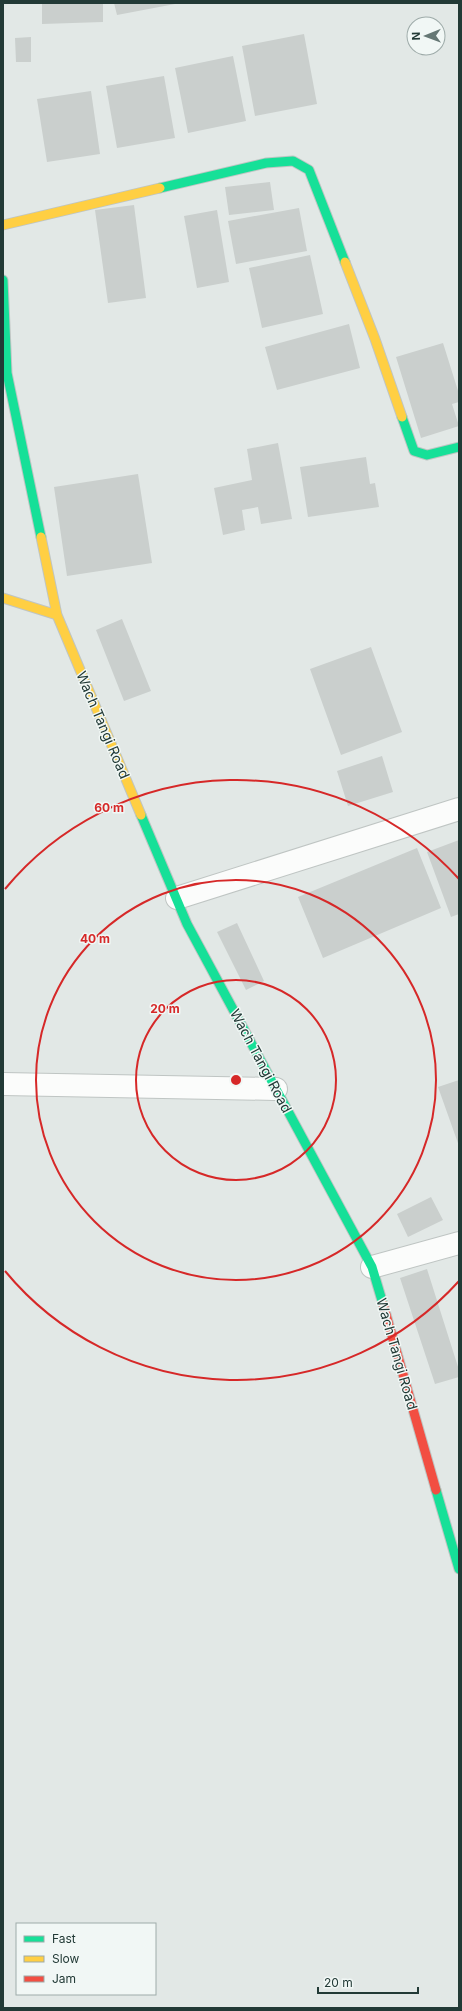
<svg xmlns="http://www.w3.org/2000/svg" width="462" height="2011" font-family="Inter,sans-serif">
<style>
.building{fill:#cacfcd}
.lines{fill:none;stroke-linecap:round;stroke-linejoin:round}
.street-casing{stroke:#bfc5c3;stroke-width:24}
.fast-casing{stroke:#bfc5c3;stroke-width:11}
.slow-casing{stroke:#bfc5c3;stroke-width:11}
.jam-casing{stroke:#bfc5c3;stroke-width:11}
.street{stroke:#fbfcfb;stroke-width:22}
.fast{stroke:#16e098;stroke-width:9}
.slow{stroke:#ffcf43;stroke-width:9}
.jam{stroke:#f24e42;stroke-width:9}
.ring{fill:none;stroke:#d62828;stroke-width:2}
.labels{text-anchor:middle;stroke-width:3;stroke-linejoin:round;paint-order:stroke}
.street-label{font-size:14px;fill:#223a36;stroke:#f1f7f5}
.centre{fill:#d62828;stroke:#f1f7f5;stroke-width:2}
.ring-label{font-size:12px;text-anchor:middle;font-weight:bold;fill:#d62828;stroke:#f1f7f5;stroke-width:3;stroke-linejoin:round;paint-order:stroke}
</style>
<rect width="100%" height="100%" fill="#e2e8e6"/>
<!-- building -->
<path class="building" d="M42,3H103V22L42,24Z
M114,3H175V4L117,15Z
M304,34L317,104L255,116L242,46Z
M31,37V62H16L15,38Z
M233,56L246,121L188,133L175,68Z
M164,76L175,138L117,148L106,86Z
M91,91L100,154L47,162L37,99Z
M270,182L274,210L229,215L225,187Z
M134,205L146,298L108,303L95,210Z
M299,208L307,251L236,264L228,221Z
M217,210L229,282L197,288L184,216Z
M310,255L323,314L262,328L249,268Z
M349,324L360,368L277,390L265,347Z
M443,343L459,394V402L452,404L459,426L421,438L396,357Z
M278,443L292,519L261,524L258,507L242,510L245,530L223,535L214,488L252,480L247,449Z
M366,457L370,484L375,483L379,507L308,517L300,467Z
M138,474L152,563L67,576L54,487Z
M122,619L151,691L124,701L96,630Z
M371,647L402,732L341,755L310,669Z
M382,756L393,792L348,806L337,771Z
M459,840V914L451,917L427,852Z
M417,848L441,908L323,958L298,897Z
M237,923L264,981L246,990L217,932Z
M459,1080V1146L438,1087Z
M431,1197L443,1220L408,1237L397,1214Z
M427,1269L459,1370V1377L435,1384L400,1278Z"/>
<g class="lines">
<!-- street casing -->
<g class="street-casing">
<path id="street" d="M177,898L459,809
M3,1084L276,1089
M372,1267L459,1243"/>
</g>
<!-- fast casing -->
<g class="fast-casing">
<path id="fast" d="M160,188L266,163L293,161L309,170L345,262
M3,280L7,373L41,537
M402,417L414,451L427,455L459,447
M141,815L187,924L372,1267L383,1304
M436,1490L459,1569"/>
</g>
<!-- slow casing -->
<g class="slow-casing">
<path id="slow" d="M3,225L160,188
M345,262L375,339L402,417
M41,537L57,615
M3,598L57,615L141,815"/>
</g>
<!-- jam casing -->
<g class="jam-casing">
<path id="jam" d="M383,1304L436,1490"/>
</g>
<!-- street -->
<use href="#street" class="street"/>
<!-- fast -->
<use href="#fast" class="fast"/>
<!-- slow -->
<use href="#slow" class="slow"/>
<!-- jam -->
<use href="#jam" class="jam"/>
</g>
<!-- distance rings -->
<g class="ring">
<circle cx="236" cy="1080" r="100"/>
<circle cx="236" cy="1080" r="200"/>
<path d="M459 1281A300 300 0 0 1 5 1271M5 889A300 300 0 0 1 459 879"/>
</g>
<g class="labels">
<!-- street labels -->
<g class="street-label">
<text transform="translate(103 725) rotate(67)" y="5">Wach Tangi Road</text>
<text transform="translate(261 1061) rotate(62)" y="5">Wach Tangi Road</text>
<text transform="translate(397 1354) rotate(74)" y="5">Wach Tangi Road</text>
</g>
</g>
<circle cx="236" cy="1080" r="6" class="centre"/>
<g class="ring-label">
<text x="109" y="812">60 m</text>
<text x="95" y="943">40 m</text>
<text x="165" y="1013">20 m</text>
</g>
<!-- border -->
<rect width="462" height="2011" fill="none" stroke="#223a36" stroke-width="8"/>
<!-- legend -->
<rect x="16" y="1923" width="140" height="72" fill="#f1f7f5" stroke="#9eaba9"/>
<rect x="24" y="1936" width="20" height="6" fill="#16e098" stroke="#9eaba9"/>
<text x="52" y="1943" font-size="12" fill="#223a36">Fast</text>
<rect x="24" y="1956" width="20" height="6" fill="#ffcf43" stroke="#9eaba9"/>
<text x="52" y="1963" font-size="12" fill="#223a36">Slow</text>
<rect x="24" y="1976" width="20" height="6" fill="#f24e42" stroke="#9eaba9"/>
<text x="52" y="1983" font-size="12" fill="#223a36">Jam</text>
<!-- north arrow -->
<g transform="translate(426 36) rotate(269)"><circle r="19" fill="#f1f7f5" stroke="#9eaba9"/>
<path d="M0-3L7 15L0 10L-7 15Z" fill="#657774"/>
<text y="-6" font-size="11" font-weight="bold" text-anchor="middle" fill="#223a36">N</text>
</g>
<!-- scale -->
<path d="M318 1987v6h100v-6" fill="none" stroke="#223a36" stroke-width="2"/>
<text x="324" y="1987" font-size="12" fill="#223a36" stroke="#f1f7f5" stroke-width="3" paint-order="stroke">20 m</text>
</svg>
